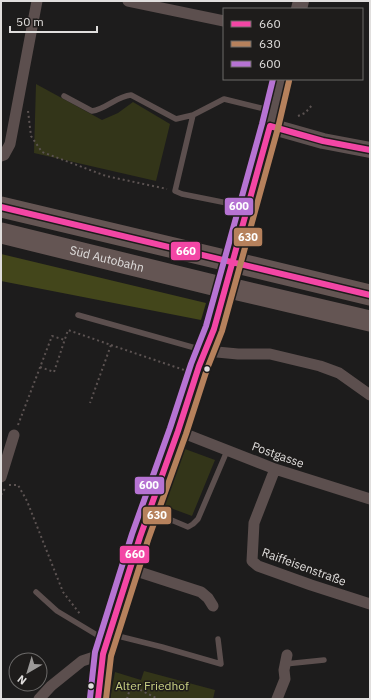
<svg xmlns="http://www.w3.org/2000/svg" width="371" height="700" font-family="'IBM Plex Sans',sans-serif">
<style>
.green{fill:#333519}
.forest{fill:#43461b}
.lines{fill:none;stroke-linecap:round;stroke-linejoin:round}
.path{stroke:#5c5352;stroke-width:2;stroke-dasharray:2 3;stroke-linecap:butt}
.service{stroke:#5c4f4e;stroke-width:5.5}
.minor{stroke:#5c4f4e;stroke-width:11}
.secondary{stroke:#5e5150;stroke-width:16}
.motorway{stroke:#645553;stroke-width:21}
.bus-1-casing{stroke:#1e1c1b;stroke-width:9}
.bus-2-casing{stroke:#1e1c1b;stroke-width:9}
.bus-3-casing{stroke:#1e1c1b;stroke-width:9}
.bus-1{stroke:#f346a5;stroke-width:6}
.bus-2{stroke:#b6815c;stroke-width:6}
.bus-3{stroke:#b673d3;stroke-width:6}
.bus-dot{fill:#e0dedd;stroke:#1e1c1b;stroke-width:1.5}
.labels{text-anchor:middle;stroke-width:3;stroke-linejoin:round;paint-order:stroke}
.street-label{font-size:12px;fill:#e0dedd;stroke:#1e1c1b}
.park-label{font-size:12px;fill:#cbd384;stroke:#1e1c1b}
.line-badge{stroke:#1e1c1b;stroke-width:1.5}
.badge-label{font-size:11px;text-anchor:middle;font-weight:bold;fill:#fff}
</style>
<rect width="100%" height="100%" fill="#1d1c1c"/>
<!-- green -->
<path class="green" d="M36,84L102,120L118,113L133,102L170,124L156,181L34,153Z
M179,449H185L215,460L192,516L157,503Z
M144,671L215,690L213,699H110L115,672L141,680Z"/>
<!-- forest -->
<path class="forest" d="M1,254L206,303L201,320L1,281Z"/>
<g class="lines">
<!-- path -->
<path class="path" d="M28,111L31,136L42,152L106,176L167,189
M298,116L305,113L313,104
M111,345L187,371
M40,367L54,372L68,330L111,345L90,403
M18,425L52,336L65,340
M9,485H18L27,501L63,592L80,614
M1,495L6,487
M127,699L131,685L158,699"/>
<!-- service -->
<path class="service" d="M64,96L92,111C106,109 117,96 131,95L176,119L193,115L224,99L273,111
M193,115L175,191L182,194L247,207
M78,315L206,351
M150,511L188,527L193,524L198,519L227,451
M36,592L57,611L107,641
M110,633L122,637L162,647L221,664L218,639
M285,664L324,660"/>
<!-- minor -->
<path class="minor" d="M128,1L224,21
M1,156L4,155L10,144L37,1
M206,351L238,354H270L320,366L339,373L370,395
M178,431L275,469L370,499
M275,469L254,523L252,561L258,566L311,585L370,604
M1,477L14,435
M130,569L201,592L208,598L213,606
M39,699L51,686L82,661L103,654
M98,699L103,654L140,537L178,431L199,366L214,329L270,126
M277,699L285,679L284,670L287,655"/>
<!-- secondary -->
<path class="secondary" d="M299,9L301,1
M281,79L270,126L323,141L370,150"/>
<!-- motorway -->
<g class="motorway">
<path d="M1,207L220,259"/>
<path id="s1" d="M1,233L213,285"/>
<path d="M245,265L370,295"/>
<path d="M238,290L370,321"/>
</g>
<!-- bus-1 casing -->
<g class="bus-1-casing">
<path id="bus-1" d="M270,126L323,141L370,150
M1,207L370,295
M98,699L103,654L140,537L178,431L199,366L214,329L270,126"/>
</g>
<!-- bus-2 casing -->
<g class="bus-2-casing">
<path id="bus-2" d="M106,699L111,656L148,540L186,434L207,369L222,331L278,128L289,81"/>
</g>
<!-- bus-3 casing -->
<g class="bus-3-casing">
<path id="bus-3" d="M90,698L95,652L132,534L170,428L191,364L206,326L262,124L273,79"/>
</g>
<!-- bus-1 -->
<use href="#bus-1" class="bus-1"/>
<!-- bus-2 -->
<use href="#bus-2" class="bus-2"/>
<!-- bus-3 -->
<use href="#bus-3" class="bus-3"/>
</g>
<!-- markers -->
<g class="bus-dot">
<circle cx="207" cy="369" r="3.5"/>
<circle cx="91" cy="686" r="3.5"/>
</g>
<g class="labels">
<!-- street labels -->
<g class="street-label">
<text dy="4" stroke="none"><textPath href="#s1" startOffset="109">Süd Autobahn</textPath></text>
<text transform="translate(278 455) rotate(20)" y="4">Postgasse</text>
<text transform="translate(304 567) rotate(20)" y="4">Raiffeisenstraße</text>
</g>
<!-- park labels -->
<g class="park-label">
<text x="152" y="690">Alter Friedhof</text>
</g>
</g>
<g class="line-badge">
<rect x="224" y="197" width="30" height="19" rx="4" fill="#b673d3"/>
<rect x="233" y="227" width="30" height="20" rx="4" fill="#b6815c"/>
<rect x="170" y="241" width="31" height="20" rx="4" fill="#f346a5"/>
<rect x="134" y="476" width="31" height="19" rx="4" fill="#b673d3"/>
<rect x="142" y="506" width="30" height="19" rx="4" fill="#b6815c"/>
<rect x="119" y="545" width="31" height="19" rx="4" fill="#f346a5"/>
</g>
<g class="badge-label">
<text x="239" y="210">600</text>
<text x="248" y="241">630</text>
<text x="186" y="255">660</text>
<text x="149" y="489">600</text>
<text x="157" y="519">630</text>
<text x="135" y="558">660</text>
</g>
<!-- border -->
<rect width="371" height="700" fill="none" stroke="#e0dedd" stroke-width="4"/>
<!-- legend -->
<rect x="223" y="8" width="140" height="72" fill="#1e1c1b" stroke="#6c6a69"/>
<rect x="231" y="21" width="20" height="6" fill="#f346a5" stroke="#6c6a69"/>
<text x="259" y="28" font-size="12" fill="#e0dedd">660</text>
<rect x="231" y="41" width="20" height="6" fill="#b6815c" stroke="#6c6a69"/>
<text x="259" y="48" font-size="12" fill="#e0dedd">630</text>
<rect x="231" y="61" width="20" height="6" fill="#b673d3" stroke="#6c6a69"/>
<text x="259" y="68" font-size="12" fill="#e0dedd">600</text>
<!-- north arrow -->
<g transform="translate(28 672) rotate(218)"><circle r="19" fill="#1e1c1b" stroke="#6c6a69"/>
<path d="M0-3L7 15L0 10L-7 15Z" fill="#9c9a99"/>
<text y="-6" font-size="11" font-weight="bold" text-anchor="middle" fill="#e0dedd">N</text>
</g>
<!-- scale -->
<path d="M10 26v6h87v-6" fill="none" stroke="#e0dedd" stroke-width="2"/>
<text x="16" y="26" font-size="12" fill="#e0dedd" stroke="#1e1c1b" stroke-width="3" paint-order="stroke">50 m</text>
</svg>
